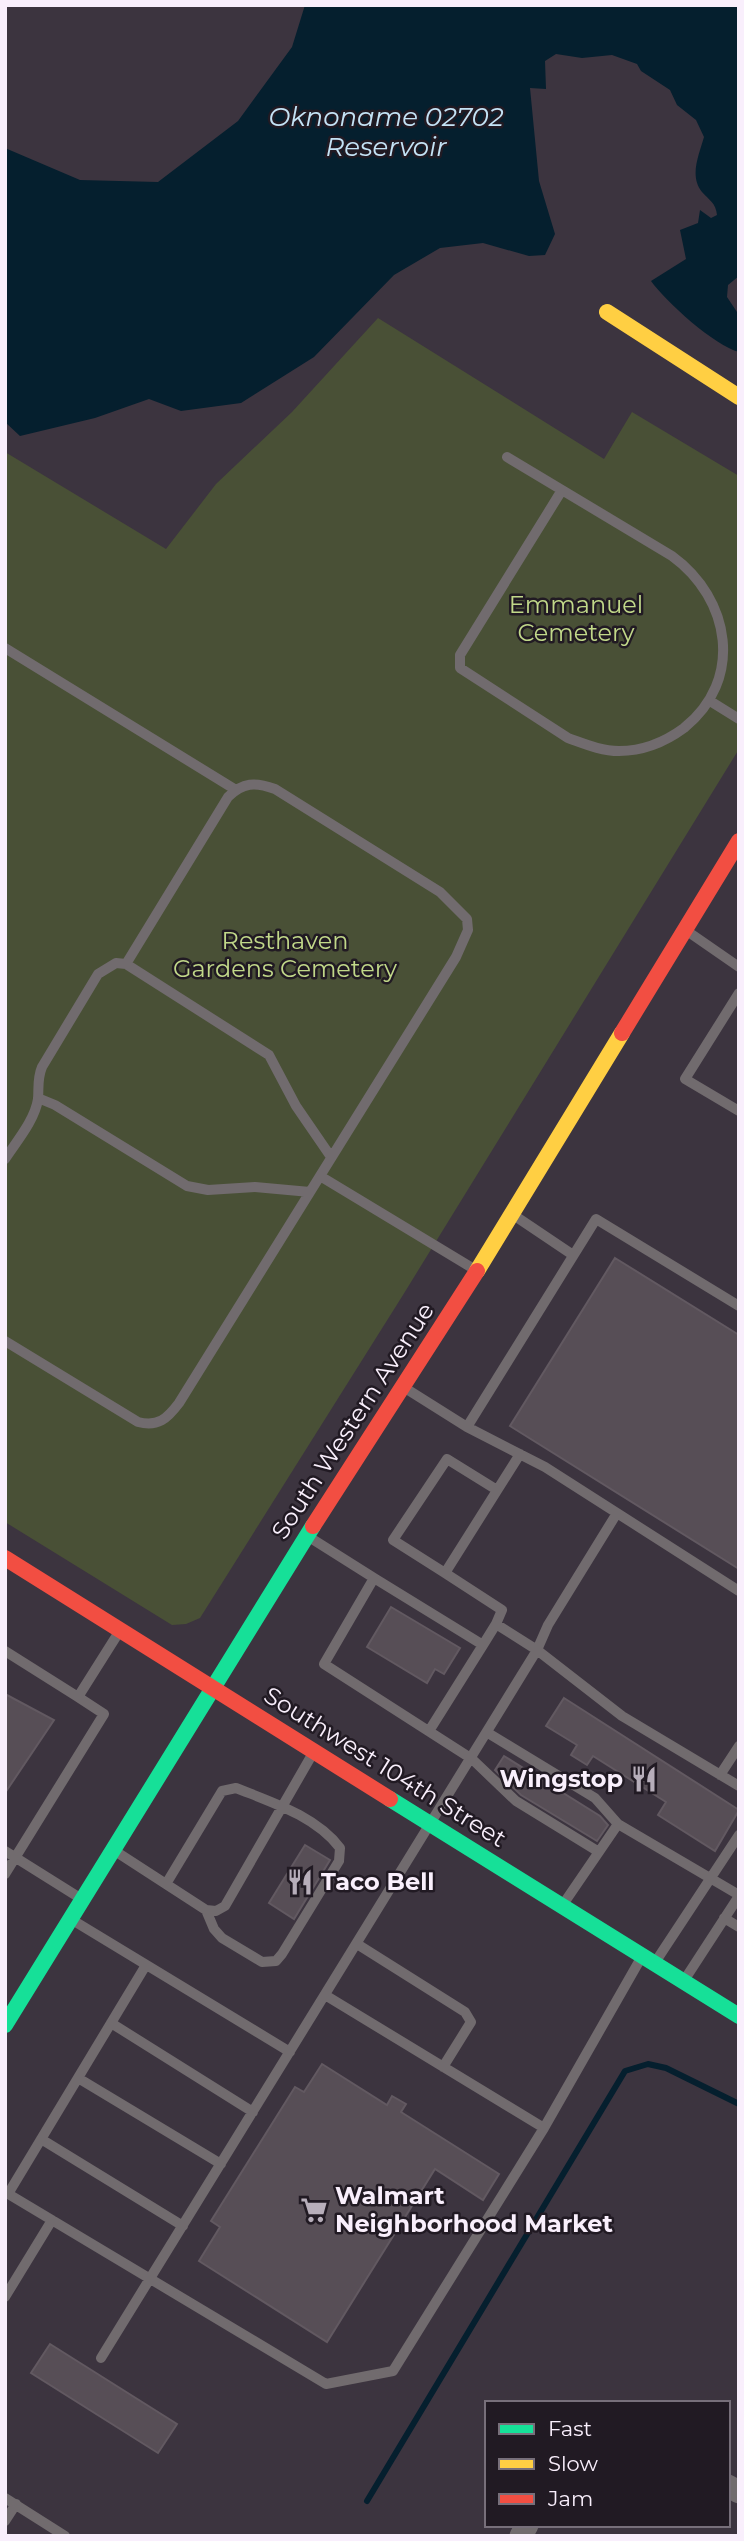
<svg xmlns="http://www.w3.org/2000/svg" width="744" height="2541" font-family="Montserrat,sans-serif">
<style>
.green{fill:#495036}
.water{fill:#051f2e}
.lines{fill:none;stroke-linecap:round;stroke-linejoin:round}
.stream{stroke:#051f2e;stroke-width:6}
.building{fill:#574e56;stroke:#625961;stroke-width:2}
.lane{stroke:#716b6e;stroke-width:10}
.street{stroke:#716b6e;stroke-width:23}
.fast{stroke:#16e098;stroke-width:16}
.slow{stroke:#ffcf43;stroke-width:16}
.jam{stroke:#f24e42;stroke-width:16}
.labels{text-anchor:middle;stroke-width:5;stroke-linejoin:round;paint-order:stroke}
.park-label{font-size:24px;fill:#c1d889;stroke:#211a23}
.street-label{font-size:24px;fill:#f9effc;stroke:#211a23}
.poi-label{font-size:24px;font-weight:bold;fill:#f9effc;stroke:#211a23;text-anchor:start}
.water-label{font-size:26px;font-style:italic;fill:#c4e3f6;stroke:#211a23}
</style>
<rect width="100%" height="100%" fill="#3c343f"/>
<!-- green -->
<path class="green" d="M378,318L604,459L632,412L739,476V749L403,1295L200,1618L186,1624L172,1625L5,1522V452L166,549L216,484L292,412Z"/>
<!-- water -->
<path class="water" d="M305,5H739V276L728,285L727,297L739,315V352C715,346 666,302 651,281L686,259L680,230L698,223L700,210L711,218L717,215C716,203 709,200 702,192C689,176 699,155 704,137L696,120L677,105L670,90L641,71L637,64L612,55L582,58L556,54L545,61L546,89L530,88L539,181L555,234L545,255L529,256L483,243L440,248L394,275L314,357L241,403L181,411L149,399L95,418L20,436L5,422V148L80,180L158,182L238,121L292,47Z"/>
<g class="lines">
<!-- stream -->
<path class="stream" d="M367,2501L625,2071L648,2064L666,2068L739,2104"/>
</g>
<!-- building -->
<path class="building" d="M615,1258L739,1335V1569L510,1426Z
M391,1607L460,1648L444,1674L435,1669L427,1683L367,1647Z
M5,1694L54,1720L5,1793Z
M564,1698L739,1810L715,1851L658,1815L666,1802L593,1756L587,1765L571,1755L577,1745L546,1726Z
M504,1756L600,1816L608,1825L597,1841L521,1795L495,1770Z
M305,1845L330,1860L294,1919L269,1903Z
M322,2064L387,2105L392,2096L406,2104L401,2112L499,2174L483,2200L435,2169L327,2342L199,2261L220,2227L211,2221L295,2087L304,2092Z
M50,2344L177,2424L158,2453L31,2373Z"/>
<g class="lines">
<!-- lane -->
<path class="lane" d="M507,457L672,556C731,599 744,680 684,728C665,742 643,751 619,751C601,751 585,744 568,738L460,668V655L562,490
M5,648L236,790
M710,701L739,719
M687,931L739,967
M739,993L685,1079L739,1111
M38,1098L55,1105L187,1186L208,1190L255,1187L310,1192
M5,1159C16,1142 35,1120 38,1099C39,1088 37,1079 42,1067L98,974L116,963L126,964L269,1055L296,1106L331,1157
M320,1176L474,1269
M515,1216L573,1255
M5,1341L138,1422C158,1427 167,1419 179,1403L456,957L468,930L467,919L440,892L275,789C255,782 243,782 228,797L126,964
M405,1388L467,1427L545,1467L739,1591
M467,1427L596,1219L739,1306
M497,1490L447,1459L393,1540L445,1573L520,1454
M309,1537L374,1578L324,1664L472,1759L516,1801L599,1852
M445,1573L502,1610L496,1624
M374,1578L483,1645L496,1624L537,1650L548,1625L617,1513
M5,1651L78,1697
M429,1731L483,1645
M488,1733L595,1798L618,1824
M720,1775L739,1746
M5,1851L80,1898
M115,1851L206,1910L216,1911L225,1906L313,1753
M5,1874L104,1714L78,1697L119,1632
M166,1884L222,1791L236,1788C271,1802 316,1816 340,1848L339,1861L282,1954L276,1961L262,1962L222,1938L214,1929L206,1910
M564,1903L618,1824L739,1895
M724,1918L739,1927
M74,1921L290,2052
M357,1944L465,2012L471,2022L443,2067
M656,1961L739,1835
M685,1979L739,1896
M325,1995L544,2128
M111,2023L253,2112
M78,2078L221,2164
M41,2139L183,2226
M5,2192L326,2384L393,2371L544,2128L641,1958
M8,2194L146,1965
M5,2297L52,2220
M101,2358L537,1650L622,1716L739,1786
M5,2498L65,2536
M5,2521L16,2504"/>
<!-- street -->
<path class="street" d="M728,2486L739,2492
M521,2536L527,2525"/>
<!-- fast -->
<path class="fast" d="M390,1799L739,2016
M5,2025L313,1526"/>
<!-- slow -->
<path class="slow" d="M607,312L739,397
M477,1271L622,1033"/>
<!-- jam -->
<path class="jam" d="M622,1033L739,841
M313,1526L477,1271
M5,1558L390,1799"/>
</g>
<!-- icons -->
<defs>
<g id="restaurant-bare" transform="scale(2.1)"><path d="M-5-6h1v4h1v-4h1v4h1v-4h1v5L-1.5 .5V6h-2V.5L-5-1ZM5-6V6H3V1.5H1.5Q1.5-4 5-6Z" fill="#b7aeba" stroke="#211a23" stroke-width="2.5" paint-order="stroke"/></g>
<g id="supermarket-bare" transform="scale(2.1)"><path d="M-6-5.5h2.5l.6 2H6L4.5 2H-2.5L-4.4-4H-6ZM-1.5 3.2a1.3 1.3 0 1 0 .1 0ZM3 3.2a1.3 1.3 0 1 0 .1 0Z" fill="#b7aeba" stroke="#211a23" stroke-width="2.5" paint-order="stroke"/></g>
</defs>
<g fill-rule="evenodd">
<use href="#restaurant-bare" x="644" y="1779"/>
<use href="#restaurant-bare" x="300" y="1882"/>
<use href="#supermarket-bare" x="314" y="2210"/>
</g>
<g class="labels">
<!-- park labels -->
<g class="park-label">
<text x="576" y="613">Emmanuel<tspan x="576" dy="28">Cemetery</tspan></text>
<text x="285" y="949">Resthaven<tspan x="285" dy="28">Gardens Cemetery</tspan></text>
</g>
<!-- street labels -->
<g class="street-label">
<text transform="translate(353 1421) rotate(-57)" y="8">South Western Avenue</text>
<text transform="translate(385 1767) rotate(32)" y="8">Southwest 104th Street</text>
</g>
<!-- poi labels -->
<g class="poi-label">
<text x="623" y="1787" text-anchor="end">Wingstop</text>
<text x="321" y="1890">Taco Bell</text>
<text x="335" y="2204">Walmart<tspan x="335" dy="28">Neighborhood Market</tspan></text>
</g>
<!-- water labels -->
<g class="water-label">
<text x="386" y="126">Oknoname 02702<tspan x="386" dy="30">Reservoir</tspan></text>
</g>
</g>
<!-- border -->
<rect width="744" height="2541" fill="none" stroke="#f9effc" stroke-width="14"/>
<!-- legend -->
<rect x="485" y="2401" width="245" height="126" fill="#211a23" stroke="#776f7a" stroke-width="2"/>
<rect x="499" y="2424" width="35" height="10" fill="#16e098" stroke="#776f7a" stroke-width="2"/>
<text x="548" y="2436" font-size="21" fill="#f9effc">Fast</text>
<rect x="499" y="2459" width="35" height="10" fill="#ffcf43" stroke="#776f7a" stroke-width="2"/>
<text x="548" y="2471" font-size="21" fill="#f9effc">Slow</text>
<rect x="499" y="2494" width="35" height="10" fill="#f24e42" stroke="#776f7a" stroke-width="2"/>
<text x="548" y="2506" font-size="21" fill="#f9effc">Jam</text>
</svg>
